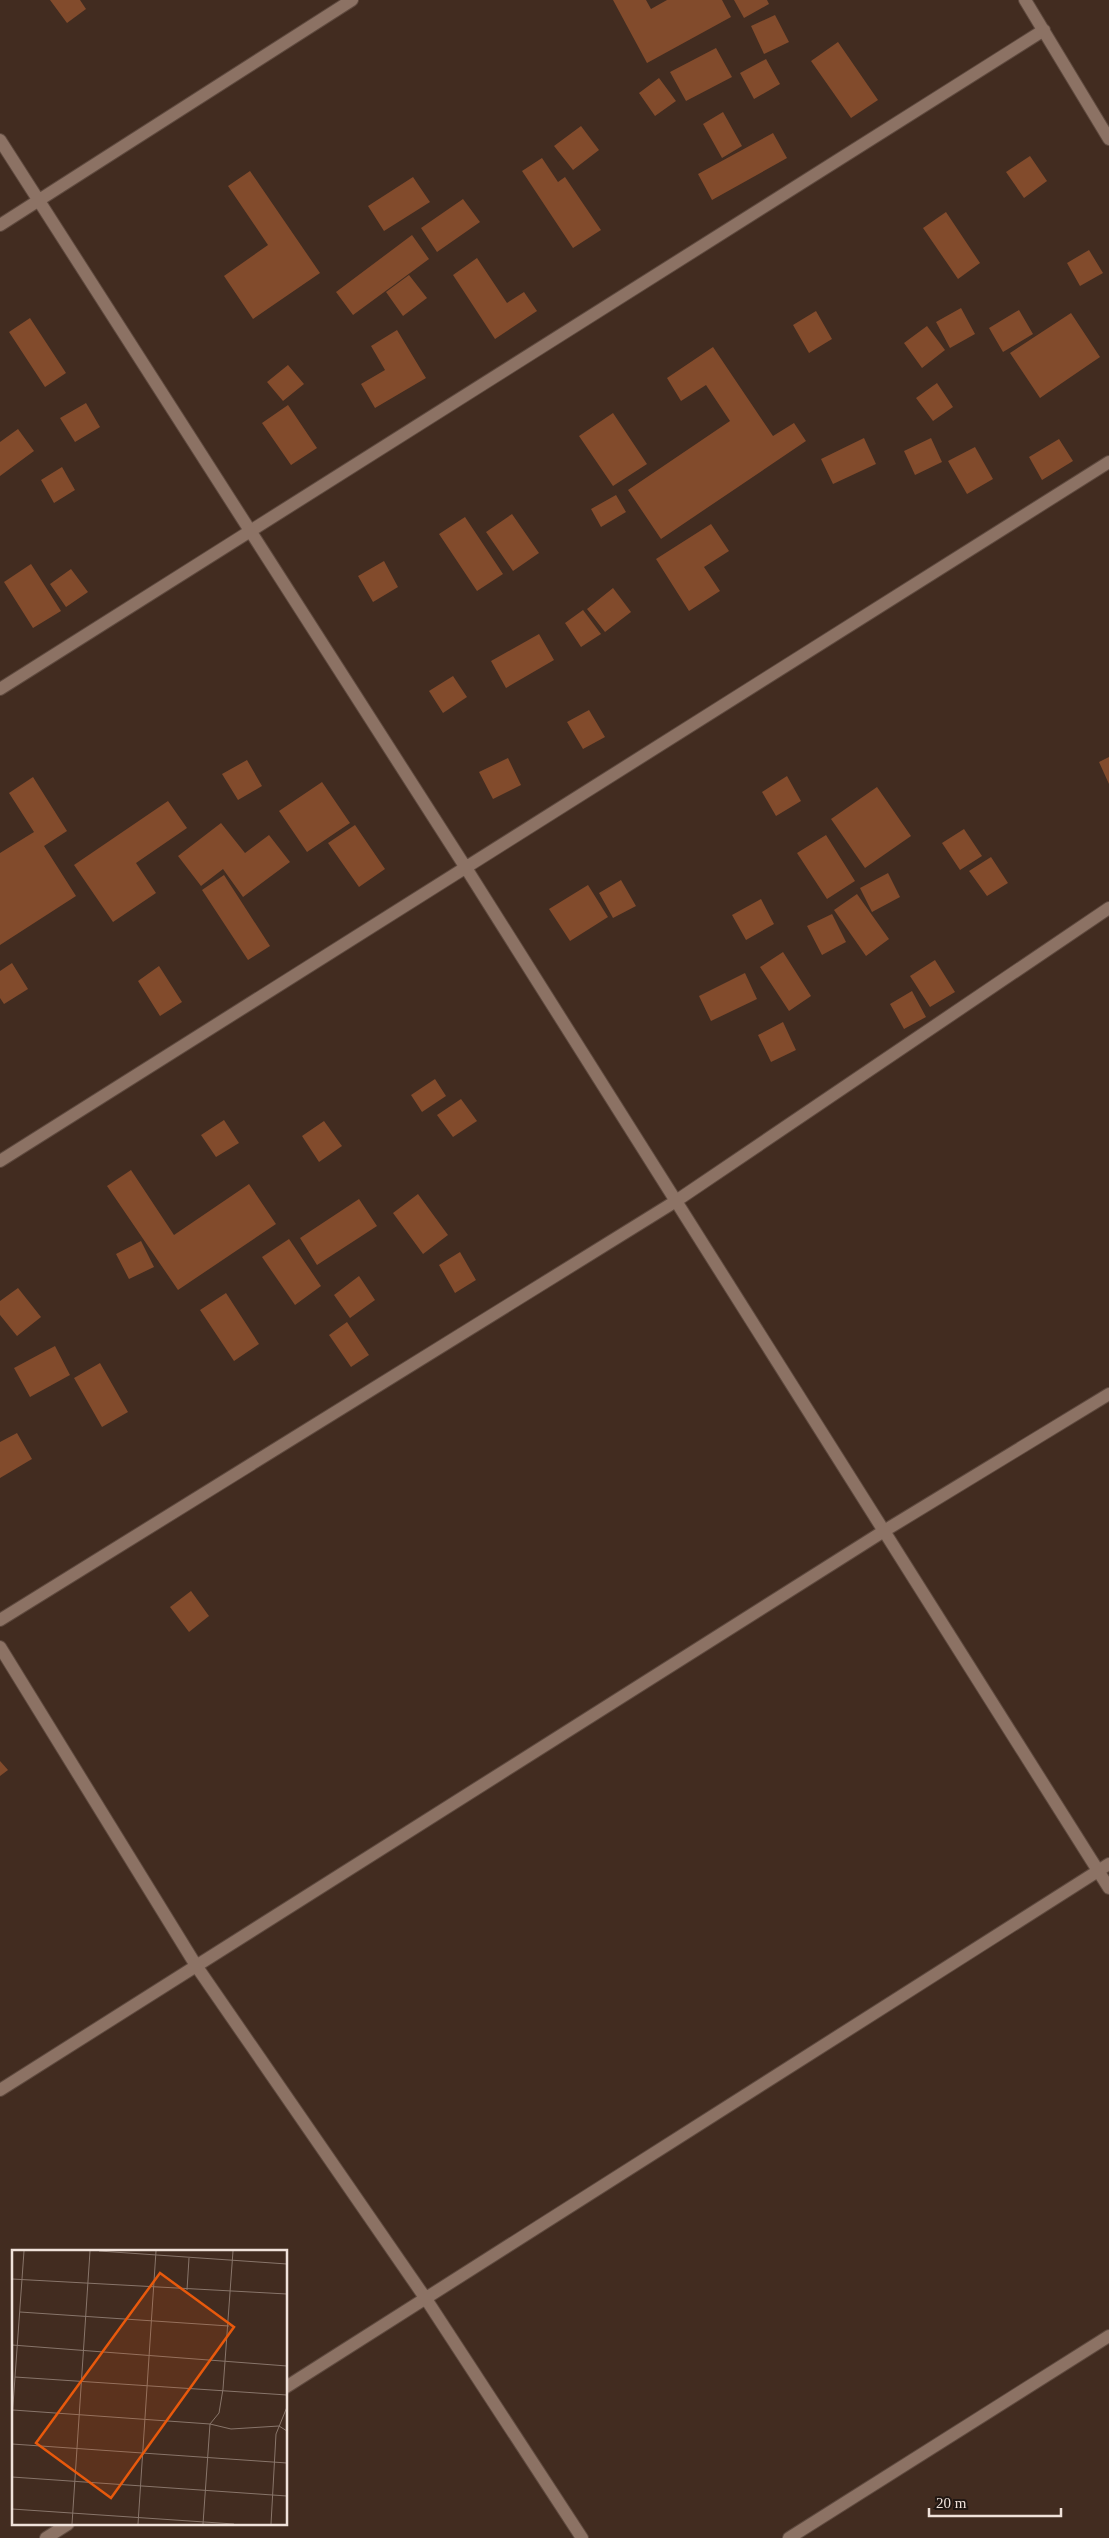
<svg xmlns="http://www.w3.org/2000/svg" width="1109" height="2538" font-family="Georgia,serif">
<style>
.building{fill:#824b2c}
.lines{fill:none;stroke-linecap:round;stroke-linejoin:round}
.minor-casing{stroke:#5e493e;stroke-width:14}
.minor{stroke:#8c7264;stroke-width:12}
.inset-road{fill:none;stroke:#88756a;stroke-width:1}
.view{fill:#e8590c;fill-opacity:0.15;stroke:#e8590c;stroke-width:2.5}
.inset-edge{fill:none;stroke:#f0e2da;stroke-width:2.5}
</style>
<rect width="100%" height="100%" fill="#422c20"/>
<!-- building -->
<path class="building" d="M50,0H80L86,9L67,23Z
M613,0H646L651,9L667,0H722L731,17L647,63Z
M734,0H767L769,4L744,18Z
M775,15L789,42L764,54L751,26Z
M838,42L878,100L851,118L811,61Z
M716,48L732,77L686,101L670,72Z
M766,59L780,84L754,99L740,73Z
M659,78L676,101L655,116L639,93Z
M723,112L742,146L722,158L703,124Z
M581,126L599,150L573,170L554,146Z
M773,133L787,158L712,200L698,174Z
M1030,156L1047,181L1024,198L1006,172Z
M542,158L558,182L565,177L601,230L573,248L522,171Z
M250,171L320,273L253,319L224,276L268,245L228,186Z
M413,177L430,202L384,231L368,206Z
M463,199L480,222L437,252L421,228Z
M946,212L980,263L958,279L923,228Z
M412,235L429,259L353,315L336,292Z
M1089,250L1103,273L1080,286L1067,263Z
M477,258L507,303L524,292L537,311L495,339L453,275Z
M409,275L427,298L403,316L386,292Z
M961,308L975,334L950,348L936,322Z
M1019,310L1033,334L1003,352L989,328Z
M816,311L832,339L809,353L793,325Z
M1071,313L1100,357L1040,398L1010,353Z
M30,318L66,373L45,387L9,332Z
M927,326L945,350L922,368L904,343Z
M397,330L426,378L375,408L361,384L385,370L371,346Z
M713,347L773,436L794,423L806,441L661,539L628,490L730,421L706,385L681,401L667,378Z
M288,365L304,384L283,401L267,382Z
M937,383L953,407L933,421L916,398Z
M86,403L100,427L75,442L60,418Z
M288,405L317,448L291,465L262,423Z
M613,413L647,464L613,486L579,436Z
M18,429L34,451L0,476V442Z
M864,438L876,464L833,484L821,459Z
M931,438L942,462L915,475L904,451Z
M1059,439L1073,461L1042,480L1029,457Z
M975,447L993,479L967,494L948,461Z
M62,467L75,490L54,503L41,480Z
M616,495L626,512L601,527L591,509Z
M512,514L539,553L513,571L486,532Z
M465,517L503,574L477,591L439,534Z
M711,524L729,551L704,567L720,591L689,611L656,559Z
M384,561L398,587L373,602L358,576Z
M31,564L61,611L33,628L4,582Z
M71,569L88,592L66,607L50,584Z
M613,588L631,612L605,632L587,609Z
M583,610L601,634L581,647L565,623Z
M539,634L554,660L506,688L491,661Z
M453,676L467,697L443,713L429,691Z
M589,710L605,737L583,749L567,722Z
M1109,757V784L1099,762Z
M508,758L521,785L493,799L479,772Z
M247,760L262,786L238,800L222,774Z
M787,776L801,801L776,816L762,792Z
M33,777L67,831L44,846L76,896L0,945V853L34,832L9,793Z
M322,782L350,823L307,852L279,811Z
M877,787L911,836L865,868L831,819Z
M168,801L187,828L136,863L156,893L113,922L74,865Z
M221,823L245,853L269,835L290,862L243,897L223,869L201,886L178,856Z
M355,825L385,869L359,887L328,843Z
M964,829L982,856L960,870L942,843Z
M826,835L855,881L827,899L797,853Z
M991,857L1008,883L987,896L969,871Z
M888,873L900,897L872,912L860,888Z
M224,875L270,946L248,960L202,890Z
M621,880L636,906L613,918L599,893Z
M588,885L608,917L570,941L549,909Z
M857,894L889,939L866,956L834,910Z
M761,899L774,924L746,940L732,915Z
M832,914L846,942L822,955L807,926Z
M783,952L811,996L789,1011L760,967Z
M935,960L955,992L930,1007L910,976Z
M12,963L28,989L4,1004L0,998V971Z
M159,966L182,1002L160,1016L138,981Z
M745,973L757,999L711,1021L699,996Z
M912,991L926,1017L904,1029L890,1004Z
M783,1022L796,1050L771,1062L758,1035Z
M435,1079L446,1096L422,1112L411,1095Z
M461,1099L477,1121L453,1137L437,1115Z
M224,1120L239,1143L216,1157L201,1135Z
M324,1121L342,1146L319,1162L302,1136Z
M131,1170L174,1235L249,1184L276,1224L178,1290L107,1186Z
M418,1194L448,1235L423,1254L393,1213Z
M359,1199L377,1226L317,1265L300,1238Z
M289,1239L321,1286L295,1305L262,1257Z
M141,1241L154,1267L129,1279L116,1254Z
M460,1252L476,1280L455,1293L439,1265Z
M359,1276L375,1300L350,1318L334,1295Z
M18,1288L41,1317L17,1336L0,1315V1301Z
M226,1293L259,1344L234,1361L200,1310Z
M347,1322L369,1355L351,1367L329,1335Z
M55,1346L70,1375L30,1397L14,1368Z
M100,1363L128,1412L102,1427L74,1378Z
M17,1433L32,1459L0,1478V1442Z
M191,1591L209,1616L189,1632L170,1607Z
M0,1761L8,1770L0,1776Z"/>
<g class="lines">
<!-- minor casing -->
<g class="minor-casing">
<path id="minor" d="M1025,0L1109,139
M0,140L466,868L1109,1888
M0,225L352,0
M0,689L1044,30
M0,1161L1109,462
M0,1620L676,1201L1109,908
M0,1647L197,1967L426,2299L582,2538
M0,2090L884,1531L1109,1394
M286,2387L1109,1864
M46,2538L68,2524
M789,2538L1109,2336"/>
</g>
<!-- minor -->
<use href="#minor" class="minor"/>
</g>
<!-- overview -->
<g transform="translate(12 2250)">
<rect width="275" height="275" fill="#422c20"/>
<path class="inset-road" d="M87,1L275,14M0,29L275,44M175,40L177,8M8,62L217,76M0,95L275,116M3,127L275,145M1,160L198,174L219,179L267,176L275,181M0,169L12,1M0,194L275,213M0,227L275,246M0,259L222,274M60,274L78,1M126,274L144,1M191,274L198,174L207,163L211,139L221,1M259,274L264,184L275,157"/>
<path class="view" d="M148,23L222,77L99,248L24,193Z"/>
<rect width="275" height="275" class="inset-edge"/>
</g>
<!-- scale -->
<path d="M929 2508v8h132v-8" fill="none" stroke="#f0e2da" stroke-width="2.5"/>
<text x="936" y="2508" font-size="15" fill="#f0e2da" stroke="#211712" stroke-width="4" paint-order="stroke">20 m</text>
</svg>
